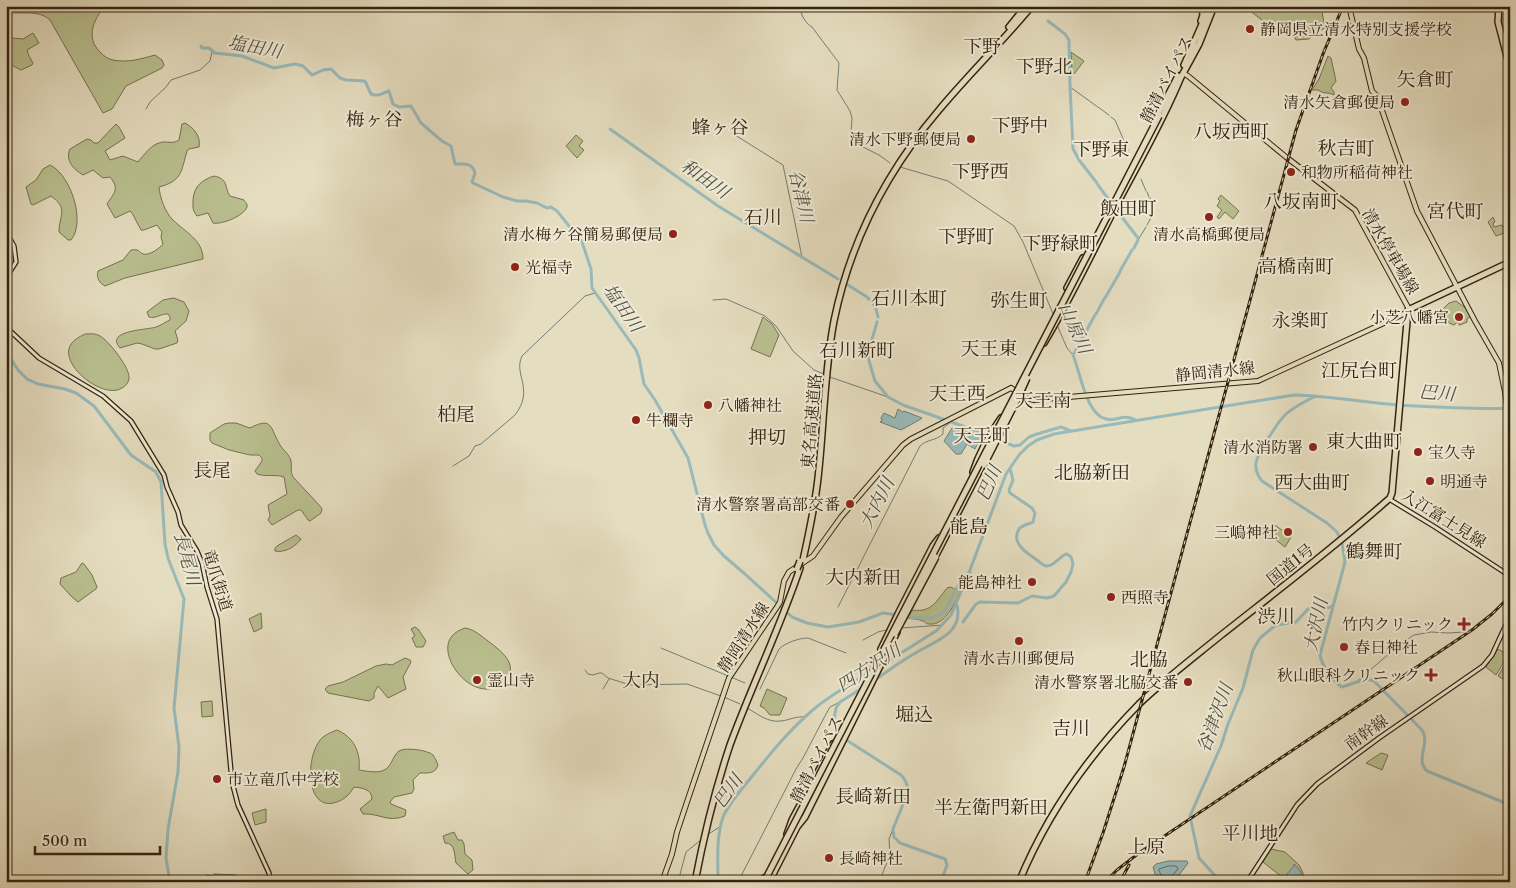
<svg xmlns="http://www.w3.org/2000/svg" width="1516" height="888" font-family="'Libre Caslon Text','Noto Serif JP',serif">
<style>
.green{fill:#b9bf8f;stroke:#767150}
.water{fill:#99babb;stroke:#717e77}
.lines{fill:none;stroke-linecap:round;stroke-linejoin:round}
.shore{stroke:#666e66;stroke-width:1}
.stream{stroke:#717e77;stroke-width:1}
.river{stroke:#99babb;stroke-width:3}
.secondary-casing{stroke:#342310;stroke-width:5.5}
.primary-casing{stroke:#342310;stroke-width:6}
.highway-casing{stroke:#342310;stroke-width:8}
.secondary{stroke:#eee9d5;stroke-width:3}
.primary{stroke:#e5ddbf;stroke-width:4}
.highway{stroke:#e5ddbf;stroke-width:5}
.rail-casing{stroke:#342310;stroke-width:3}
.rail{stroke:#eee9d5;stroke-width:1;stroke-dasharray:4;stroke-linecap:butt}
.highway-bridge-casing{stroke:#342310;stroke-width:8;stroke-linecap:butt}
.highway-bridge{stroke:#e5ddbf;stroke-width:5}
.poi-dot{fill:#8f2418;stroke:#eee9d5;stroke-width:2}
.labels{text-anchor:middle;stroke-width:4;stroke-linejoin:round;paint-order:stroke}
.poi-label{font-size:16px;fill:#342310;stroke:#eee9d5;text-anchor:start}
.street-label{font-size:16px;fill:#342310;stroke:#eee9d5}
.water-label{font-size:18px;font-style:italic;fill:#525043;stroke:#eee9d5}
.quarter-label{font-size:19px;fill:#342310;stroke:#eee9d5}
</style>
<rect width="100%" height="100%" fill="#e5ddbf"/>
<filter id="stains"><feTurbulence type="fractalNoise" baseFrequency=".004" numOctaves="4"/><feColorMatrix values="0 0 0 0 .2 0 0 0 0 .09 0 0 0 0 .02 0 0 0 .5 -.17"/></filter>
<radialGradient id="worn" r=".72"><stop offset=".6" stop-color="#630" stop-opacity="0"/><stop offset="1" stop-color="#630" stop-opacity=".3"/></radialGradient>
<!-- green -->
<path class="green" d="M6,6H105C94,19 85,37 100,52C103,55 107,59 113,60C127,63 141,59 155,55L162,60L164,65L162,68L126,86L112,109L103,113L50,20C38,9 21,15 6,12Z
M1244,6H1321L1325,28L1316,32L1309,39L1296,40L1293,34L1287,32L1286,26L1280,21L1272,28Z
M33,33L39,43L27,50L29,56L33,63L32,65L21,70L9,64H6V46L12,38L23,39Z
M1071,52L1084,61L1074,74L1072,72Z
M1328,56L1331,58L1336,81L1331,88L1334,92V95C1329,92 1323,94 1318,90H1312L1319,79Z
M185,123C194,128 201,136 199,147L189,149L187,151C181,172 182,181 159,187C160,198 165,212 173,220C185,232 203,240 203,259L125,278L105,286C99,283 96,277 98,271L123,260L131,250C141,249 138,252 143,254C149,256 160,248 163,244L161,237L162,232L157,225L144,230H141L132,213L130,211L115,218L107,204C114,193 120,189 110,177L103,178L93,170L83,175C73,169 65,160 70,149L87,139L91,140L94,143H98L116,124L119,127L125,138L105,151L110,160L123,156L138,162C143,156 151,145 159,143C166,140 172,145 179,140L182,124Z
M576,135L583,141L579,146L584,150L577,158L566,146Z
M50,165C71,175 86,222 71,240H68L59,232C59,215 69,209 51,196L33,205L31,204L26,187L36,180L43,169Z
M214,176C229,179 224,187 230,196L244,200C245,202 248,204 247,207C244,216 221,225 213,223L208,213L197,216C192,210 193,206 193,200C194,186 202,180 214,176Z
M1221,195L1239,211L1233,219L1225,212L1219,219L1217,217L1222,210L1217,206L1220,201L1218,199Z
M1493,217L1495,222L1493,223L1494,227L1502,225L1503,227L1508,224L1510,231L1496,236L1488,222Z
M174,298L184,302L189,311L186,321L175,331L178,340L177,343L159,349H155L142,344L137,343L120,348C104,330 148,330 156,327C160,326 165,322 170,320V317L168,314C162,313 156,319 149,317L147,312L163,300Z
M1456,301L1467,309L1471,316L1467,319V322L1460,325H1459V321L1454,325L1449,323L1443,309L1449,303Z
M763,317L772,324L779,335L770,357L751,349Z
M85,334C90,334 95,333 100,336C109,341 131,369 129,379C128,383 126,386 122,388C104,400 60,366 70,346C73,340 79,337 85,334Z
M229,423H236L250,428C273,416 270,428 280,445C283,450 290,455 291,461C292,466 290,471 293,477L320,506L322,509L321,513L310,521L308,520L301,510H298L272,525L268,520L270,516L268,505L287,494L284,477C276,474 265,477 257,474L255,471L262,461V458L259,455H250L229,450L212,443L210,440V433L224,424Z
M1275,525L1291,537L1285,547L1268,534Z
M296,535L301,539C295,547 285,553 275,551V548L277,546Z
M82,563L84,564L92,575L97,587L96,589L78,602L72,597L60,584L61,578L76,572Z
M959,586L962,587C957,599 946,626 930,624C925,624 927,623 923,621C918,619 912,619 907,618L913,610C932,613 937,600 947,588L950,587L955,589Z
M261,613L262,628L254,632L249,619Z
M415,627L418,629L426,641L423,647H416L412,638L415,636L411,629Z
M465,628C474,629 481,636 488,641C504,653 523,668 499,685C473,703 435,656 452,636C455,632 460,630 465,628Z
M1498,649L1508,655L1496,675L1486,667Z
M1510,656V683L1498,676Z
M405,658L410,660L411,662L403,677L406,689L388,698L378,686L374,693V698L369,701L328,693L325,689L328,686L343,682L376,666L386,664L392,665Z
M767,689L787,698L780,715H770L764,708L760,706Z
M212,701L213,716L202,717L201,702Z
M337,730C354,737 361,753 359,770C366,771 375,773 382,771C392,768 392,756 399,751C405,747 428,750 433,755C435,758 437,762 438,765C435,774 429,773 420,773L413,780L414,789L412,793L394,797L390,802L391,804L406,810L405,816C387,823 380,813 363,814L360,809L372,799C372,789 362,788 354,787C350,794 345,799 337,802C304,814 305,752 323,737C327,734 332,732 337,730Z
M1381,753L1388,755L1382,770L1366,763Z
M266,809V822L255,825L252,813Z
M454,832L458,840H462L464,844L465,854L472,860L473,870L468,874L456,863C454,855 456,843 445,843L443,836Z
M1271,849L1285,852L1299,865L1303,873L1304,882H1288L1263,862Z
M214,874L236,875L235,882H207L206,875L213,876Z"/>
<!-- water -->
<path class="water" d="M898,409L903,412L904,411L922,418L921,419L901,430L880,422L882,421L881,418L884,413L895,418Z
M952,428H956L981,436L975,449L967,444L961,454H956L944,441Z
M1168,861H1187L1188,863L1174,882H1160L1155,874L1153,867L1156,864Z
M1294,864L1301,872L1302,882H1292L1286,877L1287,874L1294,866Z"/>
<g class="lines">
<!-- shore -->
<path class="shore" d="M1163,882V878L1159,871V869L1168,866H1176L1178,869L1171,877V882"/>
<!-- stream -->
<path class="stream" d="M800,6C800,14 805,23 812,27L839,63L837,90L850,111L852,118L851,133L853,139L859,145L879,155L890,163
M1070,87L1109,115
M146,109L150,102L166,87L171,80L200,70L210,61L212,52
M1111,117L1115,120L1128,150
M735,135L783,165L802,257
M900,167L948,181L1014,226L1023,242L1054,316
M1141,179L1146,191
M1147,192L1149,197
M1150,198L1151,201
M1147,225L1153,214L1152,203
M1138,240L1146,227
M713,300L726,299L765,316L776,326L793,351L814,370L824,374
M1057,325L1067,348L1073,355
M827,376L888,397
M453,466L469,456L475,446L481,444L515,415C535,389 513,375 522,356L585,296L595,293
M838,607L920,446C927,439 936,441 943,434V428L951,422
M901,628L943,625
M863,640L878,632L890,629
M661,648L745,683
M585,670L588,674L593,675L599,673H602L608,678L630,685L687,684L721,696
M1355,683L1390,653L1397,646L1414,635L1431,632L1448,633L1464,632
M603,689L609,679
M760,689L779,649C785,643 799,638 808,638L846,653
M724,697L740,704
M747,708C758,714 768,723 781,721C790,720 795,716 805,717
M707,835L721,826
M678,882L686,852L702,839
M738,882L796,769L803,758L826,714L830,707L840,702
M879,882L890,855L889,839L893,829"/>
<!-- river -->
<path class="river" d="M1048,21L1065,34L1069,40L1070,85
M201,46L202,48H209L215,53L242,56L274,68L295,64L303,66L312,75L323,70L331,69L340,78L346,80L365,81L371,94C379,97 382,93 389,91L393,104L399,107L411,106L421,123L442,141L451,146L455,164C464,164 472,162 475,173L472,182L473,183L503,197L517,201H526L537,203L547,208L551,207L557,211L582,242L591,269L592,288L636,350L639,358L644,384L655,400L688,458L705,525L708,533L714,545L724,556L745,574L792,617L807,623L828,627L859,622L883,613L897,615
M1070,86L1073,149L1078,158
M610,129L718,206L838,279
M1079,160L1097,183
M1098,185L1109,200
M1118,212L1138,238V240L1134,248
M6,257V261
M1120,271L1132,250
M848,285L867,297L874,305
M1105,298L1120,272
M876,309L878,317
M1096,314L1104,299
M1095,315L1073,355C1080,371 1086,415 1106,419C1118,422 1121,413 1136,420
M877,322L869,350V361L875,381L888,397L903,405L991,436
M6,351L18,370L27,379L38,384L65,389L76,393L94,406L131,455L156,472L161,482L165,544L168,558L184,599L174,708L179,747L178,772L168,829L166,858L170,882
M1315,396C1305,402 1293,407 1285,415C1278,422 1257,454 1256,463C1255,470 1258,476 1262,481L1327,523L1337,532L1342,543L1345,562L1320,655C1322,666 1333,681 1342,687L1366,679L1374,681L1421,729C1432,742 1414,759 1427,771L1510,805
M996,439L1014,446L1020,445L1029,437L1037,434L1061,427L1071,431
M903,616C960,627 940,598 970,572
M963,622L976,604L980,602L1018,603L1032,596L1047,598L1054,596L1066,582L1071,572L1073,564L1071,557L1067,554C1060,555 1055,566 1047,566C1043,566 1040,562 1037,560C1028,554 1010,543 1019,529C1022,525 1029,524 1033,522L1035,513L1032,508L1010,493L1009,490L1013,480L1010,468
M882,665L936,631L951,615L967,578L1006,474L1019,455L1028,446L1037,440L1054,434L1072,431L1294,395C1329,396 1363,402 1398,405C1435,407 1472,410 1510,408
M873,681C886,673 898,663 912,655C932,642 964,635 957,605
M864,687L840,702L836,708L834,719L836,728L843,737L848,741L901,775C906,780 908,785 908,792L893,829L894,837L900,843L945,859L947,865L941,882
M6,865L9,871L8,882
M718,882C718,861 716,837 723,817C729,803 740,791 750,779C769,755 790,729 814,709C832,694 852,683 872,671
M1221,882L1199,858L1190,816L1221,746L1228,724L1243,688L1253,650L1260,638L1276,625L1296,622L1308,609L1318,607L1327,608L1333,606"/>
<!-- secondary casing -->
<g class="secondary-casing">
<path id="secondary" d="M6,232L14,246L16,262L6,278
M6,327L39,358L103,396L131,421L164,475L167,487L178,512L181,525L197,551L202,563L207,587L217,619L232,782L238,805L269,873L271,882
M1389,499L1435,527L1510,576
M1247,882L1297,805L1317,784L1379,738L1483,666L1492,655L1510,616"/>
</g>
<!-- primary casing -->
<g class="primary-casing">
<path id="primary" d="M1349,6L1359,49L1364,58L1372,91L1377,96L1417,211L1475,321L1499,363L1505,392L1510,429
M1011,388L1027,398L1033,400L1258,381L1410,311L1355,210L1286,157L1188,76L1183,73
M662,882L672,854L677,832L688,799L729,678L777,607L780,602L784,581L789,572L813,556L841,517L903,445L911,439L1011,388"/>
</g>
<!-- highway casing -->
<g class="highway-casing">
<path id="highway" d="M1499,6L1498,22L1510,68
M1201,21L1203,15L1202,6
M1009,27L1026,6
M1184,65L1210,6
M1180,79L1199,44L1214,6
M1155,120L1178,76
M1067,288L1083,258
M1044,343C1071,298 1093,251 1117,204C1139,162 1163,121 1181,77
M973,472C979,453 990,434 1001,418
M934,559L985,460
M803,560C809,533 815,506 818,478C824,426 824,373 834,321C850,242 887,171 939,110C969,74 1002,42 1032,6
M881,649L899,612L933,546L939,538
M787,834L792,820L833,744
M695,882C704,835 715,790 730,745C752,685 780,628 800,568
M760,882L764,878
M769,882L797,827L805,817L897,632
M1019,882C1046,816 1089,755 1139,704C1164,680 1193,658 1220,636C1277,591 1336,546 1390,498L1392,493L1408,310L1510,262"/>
</g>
<!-- secondary -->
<use href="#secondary" class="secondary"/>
<!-- primary -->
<use href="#primary" class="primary"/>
<!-- highway -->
<use href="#highway" class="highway"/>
<!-- rail casing -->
<g class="rail-casing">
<path id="rail" d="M1085,882L1103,833L1124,767L1296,130L1323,54L1343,6
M1105,882L1117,870L1139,853L1472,630L1492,614L1510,596
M1120,882L1129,865"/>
</g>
<!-- rail -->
<use href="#rail" class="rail"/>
<!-- highway-bridge casing -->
<g class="highway-bridge-casing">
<path id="highway-bridge" d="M984,465L1018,398L1027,378
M797,569L800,561
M895,634L936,557
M764,882L1159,116"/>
</g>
<!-- highway-bridge -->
<use href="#highway-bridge" class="highway-bridge"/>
</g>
<!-- markers -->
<g class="poi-dot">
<circle cx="1250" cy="29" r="5"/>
<circle cx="1405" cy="102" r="5"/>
<circle cx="971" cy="139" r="5"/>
<circle cx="1291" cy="172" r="5"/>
<circle cx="1209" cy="217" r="5"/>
<circle cx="673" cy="234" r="5"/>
<circle cx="515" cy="267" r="5"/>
<circle cx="1459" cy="317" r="5"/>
<circle cx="708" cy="405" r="5"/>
<circle cx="636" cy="420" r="5"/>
<circle cx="1313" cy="447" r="5"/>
<circle cx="1418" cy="452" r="5"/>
<circle cx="1430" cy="481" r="5"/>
<circle cx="850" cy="504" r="5"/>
<circle cx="1288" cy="532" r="5"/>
<circle cx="1032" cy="582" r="5"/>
<circle cx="1111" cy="597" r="5"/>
<path d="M1461.5 616.5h5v5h5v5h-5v5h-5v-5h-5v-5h5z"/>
<circle cx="1019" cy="641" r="5"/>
<circle cx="1344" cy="647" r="5"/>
<path d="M1428.5 667.5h5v5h5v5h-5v5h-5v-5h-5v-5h5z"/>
<circle cx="477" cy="680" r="5"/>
<circle cx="1188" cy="682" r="5"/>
<circle cx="217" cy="779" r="5"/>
<circle cx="829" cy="858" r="5"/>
</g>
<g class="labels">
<!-- poi labels -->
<g class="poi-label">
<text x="1260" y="35">静岡県立清水特別支援学校</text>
<text x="1395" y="108" text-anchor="end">清水矢倉郵便局</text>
<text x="961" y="145" text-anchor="end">清水下野郵便局</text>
<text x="1301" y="178">和物所稲荷神社</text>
<text x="663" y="240" text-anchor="end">清水梅ケ谷簡易郵便局</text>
<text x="1209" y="240" text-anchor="middle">清水高橋郵便局</text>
<text x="525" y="273">光福寺</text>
<text x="1449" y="323" text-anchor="end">小芝八幡宮</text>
<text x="718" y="411">八幡神社</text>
<text x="646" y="426">牛欄寺</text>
<text x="1303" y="453" text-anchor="end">清水消防署</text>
<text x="1428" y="458">宝久寺</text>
<text x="1440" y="487">明通寺</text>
<text x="840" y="510" text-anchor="end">清水警察署高部交番</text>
<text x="1278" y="538" text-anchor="end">三嶋神社</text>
<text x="1022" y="588" text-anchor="end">能島神社</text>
<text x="1121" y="603">西照寺</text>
<text x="1453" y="630" text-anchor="end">竹内クリニック</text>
<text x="1354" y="653">春日神社</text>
<text x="1019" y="664" text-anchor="middle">清水吉川郵便局</text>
<text x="1420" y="681" text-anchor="end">秋山眼科クリニック</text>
<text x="487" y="686">霊山寺</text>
<text x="1178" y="688" text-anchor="end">清水警察署北脇交番</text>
<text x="227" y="785">市立竜爪中学校</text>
<text x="839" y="864">長崎神社</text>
</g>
<!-- street labels -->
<g class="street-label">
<text transform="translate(1166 79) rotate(-63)" y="6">静清バイパス</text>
<text transform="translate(1391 251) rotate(60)" y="6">清水停車場線</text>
<text transform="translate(1215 371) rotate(-6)" y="6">静岡清水線</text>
<text transform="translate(811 421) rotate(-85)" y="6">東名高速道路</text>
<text transform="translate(1444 518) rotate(32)" y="6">入江富士見線</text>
<text transform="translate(1290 564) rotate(-39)" y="6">国道1号</text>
<text transform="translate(218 580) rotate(73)" y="6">竜爪街道</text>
<text transform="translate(743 637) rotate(-57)" y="6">静岡清水線</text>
<text transform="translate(1366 732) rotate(-35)" y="6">南幹線</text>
<text transform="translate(816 759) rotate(-63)" y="6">静清バイパス</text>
</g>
<!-- water labels -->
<g class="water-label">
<text transform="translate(255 47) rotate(11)" y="6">塩田川</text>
<text transform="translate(705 179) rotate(35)" y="6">和田川</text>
<text transform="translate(801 196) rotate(77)" y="6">谷津川</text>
<text transform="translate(623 308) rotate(55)" y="6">塩田川</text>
<text transform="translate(1075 328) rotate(66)" y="6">山原川</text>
<text transform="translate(1437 393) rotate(5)" y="6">巴川</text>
<text transform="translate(989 483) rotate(-66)" y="6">巴川</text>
<text transform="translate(877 503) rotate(-63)" y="6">大内川</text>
<text transform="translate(187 559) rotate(75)" y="6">長尾川</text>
<text transform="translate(1316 625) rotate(-78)" y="6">大沢川</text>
<text transform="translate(869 668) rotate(-33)" y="6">四方沢川</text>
<text transform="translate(1215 718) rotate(-70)" y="6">谷津沢川</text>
<text transform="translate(728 791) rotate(-55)" y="6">巴川</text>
</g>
<!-- quarter labels -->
<g class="quarter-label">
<text x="982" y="53">下野</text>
<text x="1044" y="73">下野北</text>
<text x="1425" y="86">矢倉町</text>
<text x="374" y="126">梅ヶ谷</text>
<text x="1020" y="132">下野中</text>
<text x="720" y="134">蜂ヶ谷</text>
<text x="1231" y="138">八坂西町</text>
<text x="1346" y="155">秋吉町</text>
<text x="1101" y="156">下野東</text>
<text x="980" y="178">下野西</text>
<text x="1301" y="208">八坂南町</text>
<text x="1128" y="215">飯田町</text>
<text x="1455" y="218">宮代町</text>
<text x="763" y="224">石川</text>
<text x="966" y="243">下野町</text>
<text x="1060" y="250">下野緑町</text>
<text x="1296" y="273">高橋南町</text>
<text x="909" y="305">石川本町</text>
<text x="1019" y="307">弥生町</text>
<text x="1300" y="327">永楽町</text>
<text x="989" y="355">天王東</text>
<text x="857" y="357">石川新町</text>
<text x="1359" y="377">江尻台町</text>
<text x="957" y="400">天王西</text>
<text x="1043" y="407">天王南</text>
<text x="456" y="421">柏尾</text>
<text x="982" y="442">天王町</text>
<text x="767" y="444">押切</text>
<text x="1364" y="448">東大曲町</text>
<text x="212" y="477">長尾</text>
<text x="1092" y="479">北脇新田</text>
<text x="1312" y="489">西大曲町</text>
<text x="969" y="533">能島</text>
<text x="1374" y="558">鶴舞町</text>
<text x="863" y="584">大内新田</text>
<text x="1276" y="623">渋川</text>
<text x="1149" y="666">北脇</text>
<text x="641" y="687">大内</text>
<text x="914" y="721">堀込</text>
<text x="1071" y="735">吉川</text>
<text x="873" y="803">長崎新田</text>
<text x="991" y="814">半左衛門新田</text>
<text x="1250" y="840">平川地</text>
<text x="1146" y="853">上原</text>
</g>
</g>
<!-- margin -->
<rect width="1516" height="888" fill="none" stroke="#e5ddbf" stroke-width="25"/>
<rect x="8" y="8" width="1501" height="873" fill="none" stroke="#342310" stroke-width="2.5"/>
<rect x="12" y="12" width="1491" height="863" fill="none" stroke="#342310"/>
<!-- scale -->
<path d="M35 846v8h125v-8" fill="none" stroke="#342310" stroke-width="2.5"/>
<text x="42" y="846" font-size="15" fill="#342310" stroke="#eee9d5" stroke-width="4" paint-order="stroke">500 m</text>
<rect width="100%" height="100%" filter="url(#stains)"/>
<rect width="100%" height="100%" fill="url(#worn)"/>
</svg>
